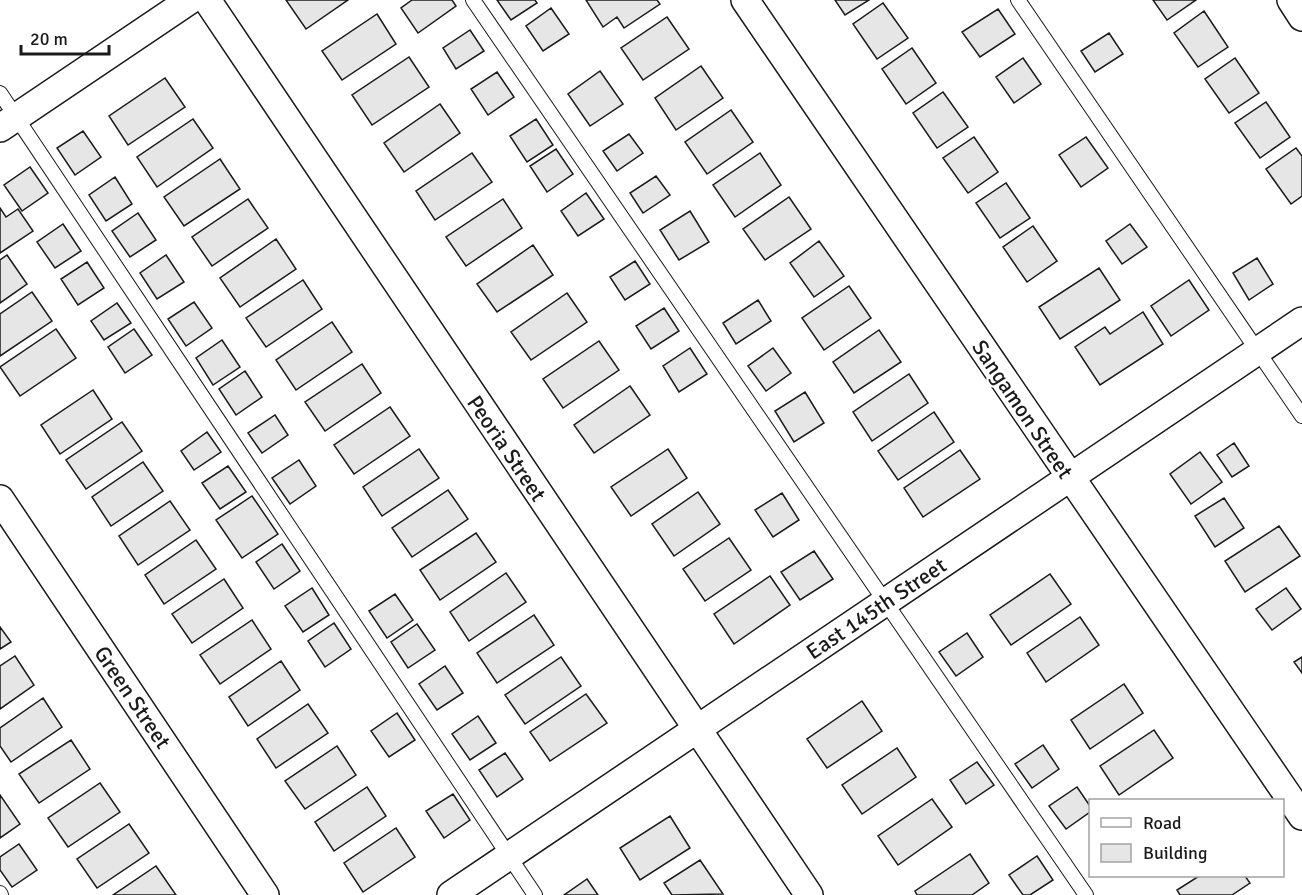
<svg xmlns="http://www.w3.org/2000/svg" width="1302" height="895" font-family="Signika,sans-serif">
<style>
.building{fill:#e6e6e6;stroke:#1a1a1a;stroke-width:1.5}
.lines{fill:none;stroke-linecap:round;stroke-linejoin:round}
.service-casing{stroke:#1a1a1a;stroke-width:16}
.minor-casing{stroke:#1a1a1a;stroke-width:30}
.service{stroke:#fff;stroke-width:14}
.minor{stroke:#fff;stroke-width:27}
.labels{text-anchor:middle;stroke-width:4.5;stroke-linejoin:round;paint-order:stroke}
.street-label{font-size:22px;fill:#1a1a1a;stroke:#fff}
</style>
<rect width="100%" height="100%" fill="#fff"/>
<!-- building -->
<path class="building" d="M286,0H348L306,29Z
M412,0H452L456,6L418,33L401,8Z
M497,0H535L537,3L511,20Z
M586,0H657L660,4L624,28L617,17L603,27Z
M835,0H869L845,15Z
M1153,0H1196L1167,20Z
M883,3L908,38L877,59L853,24Z
M551,8L569,34L543,51L526,26Z
M998,9L1015,34L980,57L962,32Z
M1204,11L1228,47L1198,67L1174,33Z
M377,14L396,44L342,80L322,51Z
M667,17L689,49L643,80L621,48Z
M470,30L484,51L456,69L443,48Z
M1109,33L1123,54L1095,72L1081,51Z
M912,48L936,83L906,104L882,69Z
M409,57L429,87L372,125L352,95Z
M1023,58L1041,84L1014,103L996,77Z
M1235,58L1259,93L1229,113L1205,79Z
M701,66L723,98L676,130L655,98Z
M600,71L623,104L590,126L568,94Z
M497,72L514,97L488,115L471,89Z
M165,78L185,107L128,145L109,116Z
M943,92L968,127L937,148L913,113Z
M1266,102L1290,137L1260,158L1235,123Z
M440,104L460,133L404,172L384,143Z
M731,110L753,142L707,174L685,142Z
M193,119L213,148L157,187L137,157Z
M536,119L553,145L527,162L510,136Z
M83,131L101,157L75,175L57,148Z
M629,134L643,153L617,171L603,151Z
M974,137L998,172L968,193L943,158Z
M1086,137L1108,168L1081,187L1059,155Z
M1296,148L1302,156V196L1291,204L1266,169Z
M556,149L573,174L547,192L530,166Z
M472,153L492,182L435,220L416,191Z
M760,153L781,185L735,217L713,185Z
M220,159L240,189L184,226L164,197Z
M30,167L48,193L22,211L4,185Z
M656,176L670,195L643,213L630,193Z
M115,177L132,204L106,221L89,195Z
M1006,183L1030,218L1000,238L976,203Z
M586,193L604,219L578,236L561,211Z
M789,197L811,229L765,260L743,229Z
M248,199L268,228L212,266L192,237Z
M503,199L522,228L466,266L446,237Z
M0,208L6,217L18,209L33,231L0,253Z
M690,211L709,242L679,260L660,230Z
M138,213L156,240L130,257L112,231Z
M63,224L81,251L55,268L37,242Z
M1130,224L1147,247L1122,264L1106,241Z
M1033,226L1057,261L1027,282L1003,247Z
M276,239L296,269L240,307L220,278Z
M819,241L844,276L814,297L790,263Z
M533,245L553,275L497,312L477,284Z
M7,255L27,284L0,303V260Z
M166,255L184,282L157,299L140,273Z
M1257,258L1273,284L1249,300L1233,273Z
M635,261L650,284L625,300L610,277Z
M87,262L104,288L78,305L61,279Z
M1099,268L1120,300L1060,339L1039,307Z
M303,280L322,309L266,347L246,318Z
M1189,280L1209,310L1171,336L1151,306Z
M849,286L871,318L824,350L802,318Z
M32,292L52,321L0,356V314Z
M567,293L587,322L531,360L511,332Z
M758,300L771,321L736,344L723,323Z
M194,302L212,328L186,346L168,319Z
M117,303L131,323L104,340L91,321Z
M664,308L679,331L651,349L636,326Z
M1143,312L1163,344L1100,385L1075,347L1105,327L1110,334Z
M332,322L352,352L296,390L276,360Z
M56,329L76,358L20,396L0,367Z
M134,329L152,355L125,373L108,347Z
M879,330L901,362L854,393L833,362Z
M222,340L240,367L213,385L196,358Z
M599,341L619,370L563,408L543,379Z
M690,348L707,374L679,392L663,366Z
M773,348L791,373L766,391L748,366Z
M362,364L381,393L325,431L305,402Z
M245,371L262,397L236,415L219,389Z
M909,374L928,403L872,441L853,412Z
M630,386L650,415L594,453L574,425Z
M93,390L112,419L60,454L41,425Z
M805,392L824,423L794,442L775,411Z
M390,407L410,436L354,474L334,445Z
M934,412L954,442L898,480L878,451Z
M275,415L288,435L262,453L248,433Z
M122,422L142,451L86,489L66,460Z
M207,432L221,452L194,470L181,451Z
M1234,443L1249,466L1232,477L1217,455Z
M419,449L439,478L382,516L363,487Z
M668,449L687,478L631,516L611,487Z
M960,450L980,479L923,517L904,488Z
M1200,452L1222,482L1191,504L1170,474Z
M299,460L316,486L290,504L272,478Z
M143,462L163,491L111,526L92,497Z
M228,466L246,492L220,509L202,483Z
M448,490L468,519L412,557L392,528Z
M698,492L720,524L674,556L652,524Z
M782,493L799,520L773,537L755,510Z
M252,496L278,534L242,558L216,520Z
M1224,498L1244,528L1215,547L1195,516Z
M170,501L190,530L138,565L119,536Z
M1279,526L1300,556L1245,592L1225,561Z
M476,533L496,562L440,600L420,570Z
M729,538L751,570L705,601L683,569Z
M196,540L216,569L164,604L145,575Z
M282,544L300,571L274,589L256,562Z
M814,551L833,579L800,600L781,572Z
M506,573L526,602L469,641L450,612Z
M1050,574L1071,604L1011,645L990,615Z
M770,576L790,605L734,644L714,614Z
M224,579L243,608L192,643L172,614Z
M312,588L329,615L303,632L285,606Z
M1286,588L1301,609L1272,630L1256,609Z
M395,594L413,620L387,638L369,611Z
M534,615L554,645L497,683L477,653Z
M1080,617L1099,645L1046,682L1027,653Z
M252,620L271,649L220,684L200,655Z
M334,623L351,649L325,667L308,641Z
M417,624L435,650L408,668L391,642Z
M0,627L11,642L0,649Z
M967,633L983,657L956,676L939,652Z
M15,656L34,685L0,709V666Z
M561,657L581,686L525,724L505,695Z
M1302,657V673L1294,662Z
M281,661L300,690L248,726L229,697Z
M445,666L463,693L437,710L419,684Z
M1124,684L1143,713L1090,749L1071,720Z
M586,694L607,723L550,761L530,732Z
M43,698L62,727L11,762L0,746V728Z
M862,701L882,731L827,768L807,739Z
M308,704L328,733L276,768L257,739Z
M397,713L415,740L389,757L371,731Z
M478,716L496,743L470,760L452,734Z
M1154,730L1173,758L1119,795L1100,766Z
M71,740L90,769L39,803L19,774Z
M1043,745L1059,769L1032,788L1015,764Z
M337,746L356,775L305,809L285,781Z
M897,748L916,777L862,814L842,785Z
M505,753L523,779L497,797L479,770Z
M977,762L994,785L966,804L950,780Z
M100,783L120,812L68,847L48,818Z
M367,787L386,816L334,851L315,822Z
M1077,787L1090,806V812L1066,829L1049,806Z
M453,794L470,820L444,838L426,811Z
M0,795L20,824L0,838Z
M932,799L952,827L898,865L878,836Z
M670,816L690,848L640,880L620,848Z
M129,824L149,853L97,888L77,859Z
M396,828L415,857L363,892L344,863Z
M19,844L37,870L12,887L0,870V857Z
M970,854L989,883L972,895H917L915,891Z
M1037,856L1053,880L1030,895H1023L1009,875Z
M700,860L723,894L672,895L664,883Z
M156,866L176,895H113Z
M1199,876H1245L1250,883L1232,895H1180L1177,890Z
M587,879L598,895H564Z"/>
<g class="lines">
<!-- service casing -->
<g class="service-casing">
<path id="service" d="M473,0L1086,895
M1018,0L1302,416
M0,93L535,895
M0,893L1,895"/>
</g>
<!-- minor casing -->
<g class="minor-casing">
<path id="minor" d="M207,0L809,895
M745,0L1302,816
M1291,0L1302,17
M0,128L190,0
M0,499L265,895
M451,895L1302,321"/>
</g>
<!-- service -->
<use href="#service" class="service"/>
<!-- minor -->
<use href="#minor" class="minor"/>
</g>
<g class="labels">
<!-- street labels -->
<g class="street-label">
<text transform="translate(1023 409) rotate(56)" y="8">Sangamon Street</text>
<text transform="translate(507 448) rotate(56)" y="8">Peoria Street</text>
<text transform="translate(876 608) rotate(-34)" y="8">East 145th Street</text>
<text transform="translate(133 697) rotate(56)" y="8">Green Street</text>
</g>
</g>
<!-- legend -->
<rect x="1089" y="799" width="195" height="78" fill="#ffffff" stroke="#a3a3a3" stroke-width="1.5"/>
<rect x="1101" y="818" width="30" height="9" fill="#ffffff" stroke="#a3a3a3" stroke-width="1.5"/>
<text x="1143" y="829" font-size="18" fill="#1a1a1a">Road</text>
<rect x="1101" y="844" width="30" height="18" fill="#e6e6e6" stroke="#a3a3a3" stroke-width="1.5"/>
<text x="1143" y="859" font-size="18" fill="#1a1a1a">Building</text>
<!-- scale -->
<path d="M21 45v9h88v-9" fill="none" stroke="#1a1a1a" stroke-width="3"/>
<text x="30" y="45" font-size="18" fill="#1a1a1a" stroke="#ffffff" stroke-width="4.5" paint-order="stroke">20 m</text>
</svg>
